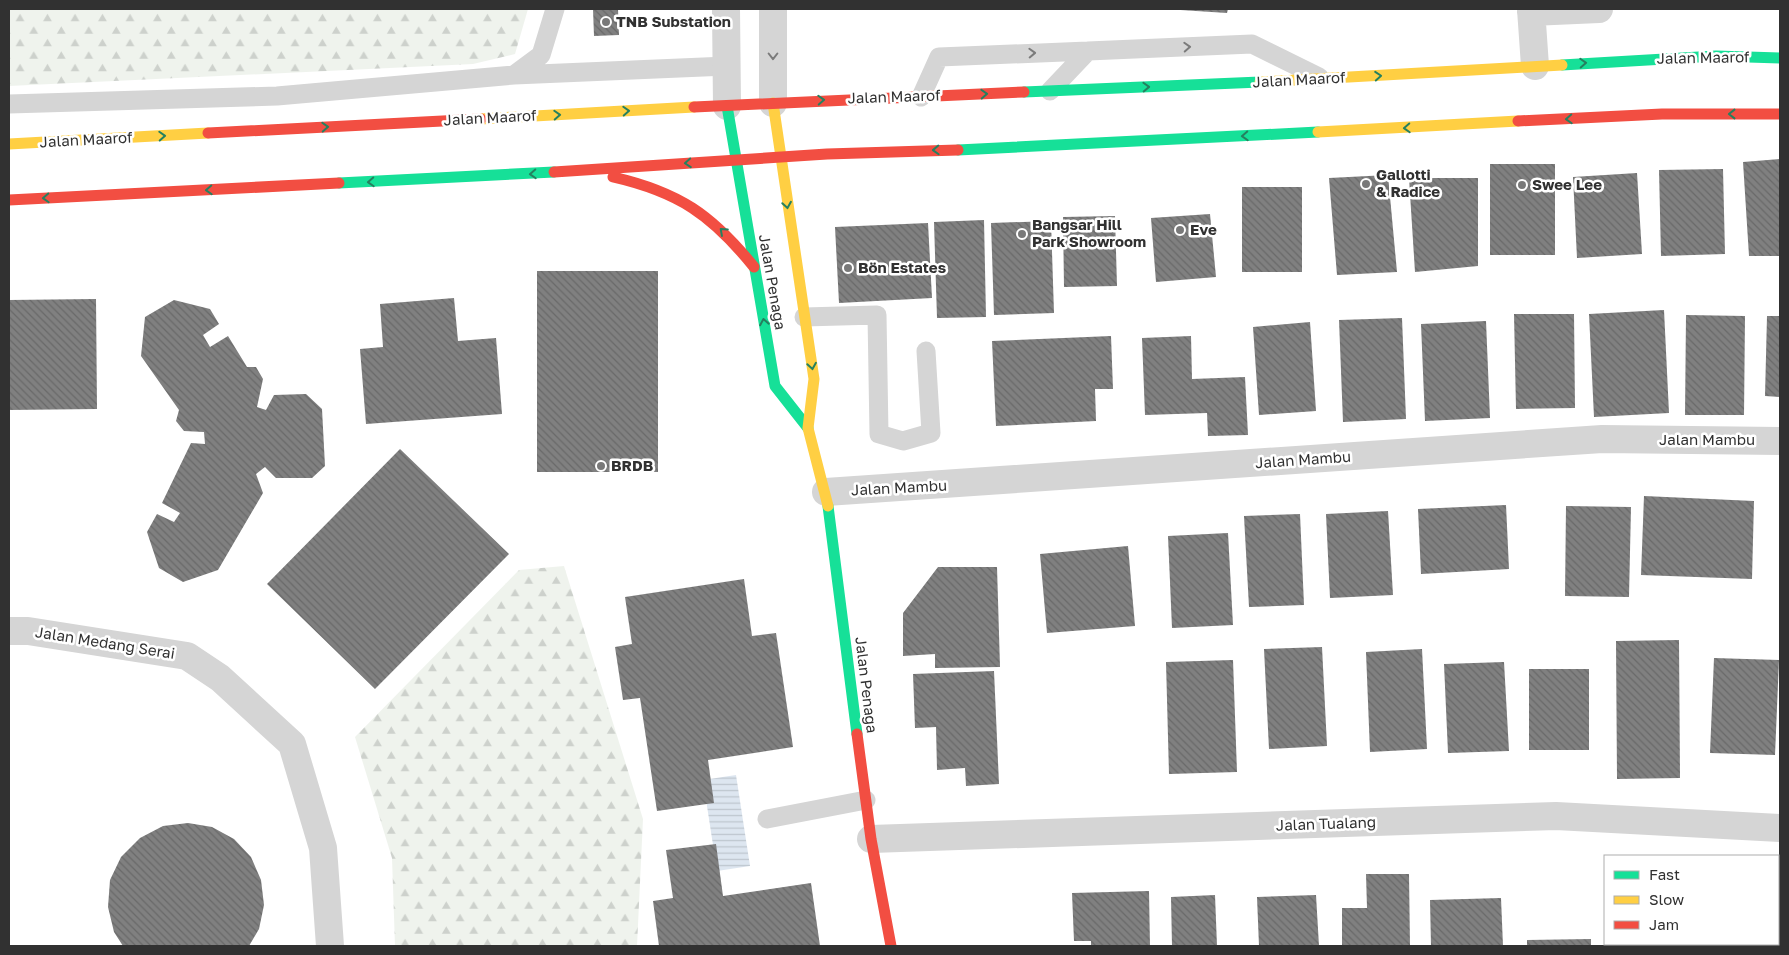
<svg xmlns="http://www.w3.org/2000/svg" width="1789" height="955" font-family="'Golos Text',sans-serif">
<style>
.forest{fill:url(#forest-firs)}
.water{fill:url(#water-rules)}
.building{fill:url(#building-back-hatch)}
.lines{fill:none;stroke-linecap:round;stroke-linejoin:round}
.lane{stroke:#d5d5d5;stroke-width:19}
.street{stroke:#d5d5d5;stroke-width:28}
.fast{stroke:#16e098;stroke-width:11}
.slow{stroke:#ffcf43;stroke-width:11}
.jam{stroke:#f24e42;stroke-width:11}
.oneway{stroke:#7b7b7b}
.oneway2{stroke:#25805f}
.poi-dot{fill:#797979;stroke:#fff;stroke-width:2}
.labels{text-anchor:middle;stroke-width:5;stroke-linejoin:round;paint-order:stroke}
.poi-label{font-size:15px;font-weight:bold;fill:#313131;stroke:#fff;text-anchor:start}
.street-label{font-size:15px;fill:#313131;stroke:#fff}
</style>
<defs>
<pattern id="forest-firs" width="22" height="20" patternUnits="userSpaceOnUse" patternTransform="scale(1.25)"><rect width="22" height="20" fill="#eff3ed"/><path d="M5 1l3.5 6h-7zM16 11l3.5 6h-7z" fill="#cdd1cc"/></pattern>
<pattern id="water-rules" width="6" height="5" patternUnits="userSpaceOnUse" patternTransform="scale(1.25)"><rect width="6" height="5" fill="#dde6f0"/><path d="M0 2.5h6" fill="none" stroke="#bec6ce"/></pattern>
<pattern id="building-back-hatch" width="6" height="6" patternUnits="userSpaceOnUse" patternTransform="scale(1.25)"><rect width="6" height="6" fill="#808080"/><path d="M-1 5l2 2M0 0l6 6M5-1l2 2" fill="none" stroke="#696969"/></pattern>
</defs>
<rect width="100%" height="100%" fill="#fff"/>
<!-- forest -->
<path class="forest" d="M9,9H528L515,54L473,64L9,86Z
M564,566L643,819L637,946H395L392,858L355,737L519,570Z"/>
<!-- water -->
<path class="water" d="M736,775L750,866L717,871L703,780Z"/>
<!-- building -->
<path class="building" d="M593,9H618L619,35L594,36Z
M1165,9H1228L1227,13Z
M1780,159V256H1749L1743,162Z
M1490,164H1555V255H1490Z
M1723,169L1725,254L1661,256L1659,170Z
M1637,173L1642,254L1577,258L1573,177Z
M1388,175L1397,272L1337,275L1329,178Z
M1409,178H1478V266L1415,272Z
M1242,187H1302V272H1242Z
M1210,214L1216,277L1156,282L1151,218Z
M1115,216L1117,286L1064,287L1063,217Z
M984,220L986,317L937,318L934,222Z
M1051,221L1054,313L994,315L991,223Z
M928,223L932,298L839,303L835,227Z
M537,271H658V472H537Z
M454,298L458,341L496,338L502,414L366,424L360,349L383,347L380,304Z
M96,299L97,409L9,410V300Z
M174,300L210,309L219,324L203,335L210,347L228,336L247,367H256L263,379L257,407L266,410L274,395L306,394L322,409L325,466L312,478H276L265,467L256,474L263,493L218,570L183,582L159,568L147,532L157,514L174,522L180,513L162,503L191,443L205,444L204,432L184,431L176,421L179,410L141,356L145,317Z
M1664,310L1669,413L1594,417L1589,314Z
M1514,314H1574L1575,408L1516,409Z
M1686,315L1745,316L1744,415H1685Z
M1767,316H1780V397L1765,396Z
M1402,318L1406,419L1343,422L1339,320Z
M1486,321L1490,418L1425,421L1421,324Z
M1310,322L1316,411L1259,415L1253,327Z
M1111,336L1113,389H1095L1096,421L996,426L992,341Z
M1191,336L1192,379L1245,377L1248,435L1208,436L1207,413L1145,415L1142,338Z
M400,449L509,554L375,689L267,584Z
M1644,496L1754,501L1752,579L1641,575Z
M1506,505L1509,569L1421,574L1418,509Z
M1566,506L1631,507L1629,597L1565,596Z
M1388,511L1393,595L1330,598L1326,514Z
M1300,514L1304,605L1249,607L1244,516Z
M1228,533L1233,625L1172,628L1168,536Z
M1128,546L1135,626L1047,633L1040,554Z
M938,567H997L1000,667L935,668V654L903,656V613Z
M744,579L752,636L776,633L793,747L708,760L714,803L657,811L640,698L623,700L615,647L632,644L625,597Z
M1679,640L1680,778L1617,779L1616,641Z
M1322,647L1327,746L1269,749L1264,649Z
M1422,649L1427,749L1370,752L1366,652Z
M1714,658L1779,660L1775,755L1710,753Z
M1233,660L1237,772L1169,774L1166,662Z
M1504,662L1509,751L1448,753L1444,664Z
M1529,669H1589V750H1529Z
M994,671L999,784L966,786L965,768L937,770L936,727L915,728L913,674Z
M188,823L212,827L234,839L251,857L261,880L264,905L259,929L249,946H123L114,932L108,907L110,880L121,857L140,838L163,826Z
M716,844L723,896L811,883L820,946H659L653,901L673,898L666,850Z
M1366,874H1409L1410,946H1342V908H1367Z
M1149,891L1150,946H1091V941H1074L1072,893Z
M1215,895L1217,946H1172L1171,897Z
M1316,895L1319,946H1259L1257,897Z
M1501,898L1503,946H1431L1430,900Z
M1591,939V946H1527V940Z
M1612,944H1672V946H1612Z
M1709,944H1756V946H1709Z"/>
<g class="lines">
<!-- lane -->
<path class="lane" d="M514,75L727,66
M1050,91L1088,51L1252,44L1319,77
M921,97L939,57L1088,51
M9,104L277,96L514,75L541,55L555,9
M804,317L877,315L879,434L903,441L931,433L926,351
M767,819L866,800"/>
<!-- street -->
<path class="street" d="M726,9L727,106
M1531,9L1535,66
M1531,12L1599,9
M773,103V9
M826,492L1602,439L1780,441
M9,631H28L187,656L220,678L292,744L323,848L330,946
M871,839L1556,816L1780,828"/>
<!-- fast -->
<path class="fast" d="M1562,65L1716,56L1780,58
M1024,92L1260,82
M727,106L775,386L808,428
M958,150L1318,132
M339,183L554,172
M828,506L857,734"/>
<!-- slow -->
<path class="slow" d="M1260,82L1562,65
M773,103L814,379L808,428L828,506
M481,119L694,107
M1318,132L1518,121
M9,144L208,133"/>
<!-- jam -->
<path class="jam" d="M694,107L1024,92
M1518,121L1662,114H1780
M208,133L481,119
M554,172L827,154L958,150
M613,177C679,192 712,215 754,267
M9,200L339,183
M857,734L871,839L891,946"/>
</g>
<!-- one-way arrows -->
<defs><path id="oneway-chevron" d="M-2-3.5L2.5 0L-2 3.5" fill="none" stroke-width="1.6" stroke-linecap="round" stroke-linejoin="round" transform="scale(1.25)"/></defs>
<g class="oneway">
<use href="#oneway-chevron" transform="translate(1187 47) rotate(-3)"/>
<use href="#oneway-chevron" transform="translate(1032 53) rotate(-2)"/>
<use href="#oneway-chevron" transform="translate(773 56) rotate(90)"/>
</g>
<g class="oneway2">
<use href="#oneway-chevron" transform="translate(1583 63) rotate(-3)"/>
<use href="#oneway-chevron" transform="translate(1378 76) rotate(-4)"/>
<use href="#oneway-chevron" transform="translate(1146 87) rotate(-2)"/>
<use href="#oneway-chevron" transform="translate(984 94) rotate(-3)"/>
<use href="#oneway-chevron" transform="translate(821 100) rotate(-3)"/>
<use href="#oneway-chevron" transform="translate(626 111) rotate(-3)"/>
<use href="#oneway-chevron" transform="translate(1732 114) rotate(180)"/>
<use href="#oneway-chevron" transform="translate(557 115) rotate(-3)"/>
<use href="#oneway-chevron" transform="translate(1569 119) rotate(177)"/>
<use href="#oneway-chevron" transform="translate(325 127) rotate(-3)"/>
<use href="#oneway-chevron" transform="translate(1407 128) rotate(177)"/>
<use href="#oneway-chevron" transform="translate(162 136) rotate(-3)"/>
<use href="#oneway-chevron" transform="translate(1245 136) rotate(177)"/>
<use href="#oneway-chevron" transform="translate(936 150) rotate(178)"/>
<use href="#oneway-chevron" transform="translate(688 163) rotate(176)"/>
<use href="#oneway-chevron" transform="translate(533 174) rotate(177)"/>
<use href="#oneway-chevron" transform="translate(371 182) rotate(177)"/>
<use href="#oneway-chevron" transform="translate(209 190) rotate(177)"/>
<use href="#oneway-chevron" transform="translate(46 198) rotate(177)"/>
<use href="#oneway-chevron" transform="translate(787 205) rotate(81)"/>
<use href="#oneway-chevron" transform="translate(723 231) rotate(-138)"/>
<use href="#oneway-chevron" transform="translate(764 322) rotate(-100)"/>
<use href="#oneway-chevron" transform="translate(812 366) rotate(81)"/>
</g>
<!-- markers -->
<g class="poi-dot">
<circle cx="606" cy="22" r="5"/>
<circle cx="1366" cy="184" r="5"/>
<circle cx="1522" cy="185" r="5"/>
<circle cx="1180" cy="230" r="5"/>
<circle cx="1022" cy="234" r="5"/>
<circle cx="848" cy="268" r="5"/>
<circle cx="601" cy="466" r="5"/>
</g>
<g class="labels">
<!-- poi labels -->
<g class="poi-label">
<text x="616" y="27">TNB Substation</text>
<text x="1376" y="180">Gallotti<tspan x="1376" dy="17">&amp; Radice</tspan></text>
<text x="1532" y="190">Swee Lee</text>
<text x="1032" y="230">Bangsar Hill<tspan x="1032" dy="17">Park Showroom</tspan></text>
<text x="1190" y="235">Eve</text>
<text x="858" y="273">Bön Estates</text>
<text x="611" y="471">BRDB</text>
</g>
<!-- street labels -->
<g class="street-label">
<text transform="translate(1703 58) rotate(-1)" y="5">Jalan Maarof</text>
<text transform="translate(1299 80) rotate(-3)" y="5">Jalan Maarof</text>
<text transform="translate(894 97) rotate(-2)" y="5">Jalan Maarof</text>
<text transform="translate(490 118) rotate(-3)" y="5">Jalan Maarof</text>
<text transform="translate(86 140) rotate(-3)" y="5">Jalan Maarof</text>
<text transform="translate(772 282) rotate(80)" y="5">Jalan Penaga</text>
<text x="1707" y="445">Jalan Mambu</text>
<text transform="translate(1303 460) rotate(-4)" y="5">Jalan Mambu</text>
<text transform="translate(899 488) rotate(-3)" y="5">Jalan Mambu</text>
<text transform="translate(105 643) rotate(9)" y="5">Jalan Medang Serai</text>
<text transform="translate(866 685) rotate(83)" y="5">Jalan Penaga</text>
<text transform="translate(1326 824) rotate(-2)" y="5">Jalan Tualang</text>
</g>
</g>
<!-- border -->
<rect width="1789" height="955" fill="none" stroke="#313131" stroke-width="20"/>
<!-- legend -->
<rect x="1604" y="855" width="175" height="90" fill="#ffffff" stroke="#adadad"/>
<rect x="1614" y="871" width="25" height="8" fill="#16e098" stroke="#adadad"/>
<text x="1649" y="880" font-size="15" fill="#313131">Fast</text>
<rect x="1614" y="896" width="25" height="8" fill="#ffcf43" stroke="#adadad"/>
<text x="1649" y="905" font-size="15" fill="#313131">Slow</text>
<rect x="1614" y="921" width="25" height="8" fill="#f24e42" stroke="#adadad"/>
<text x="1649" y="930" font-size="15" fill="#313131">Jam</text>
</svg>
